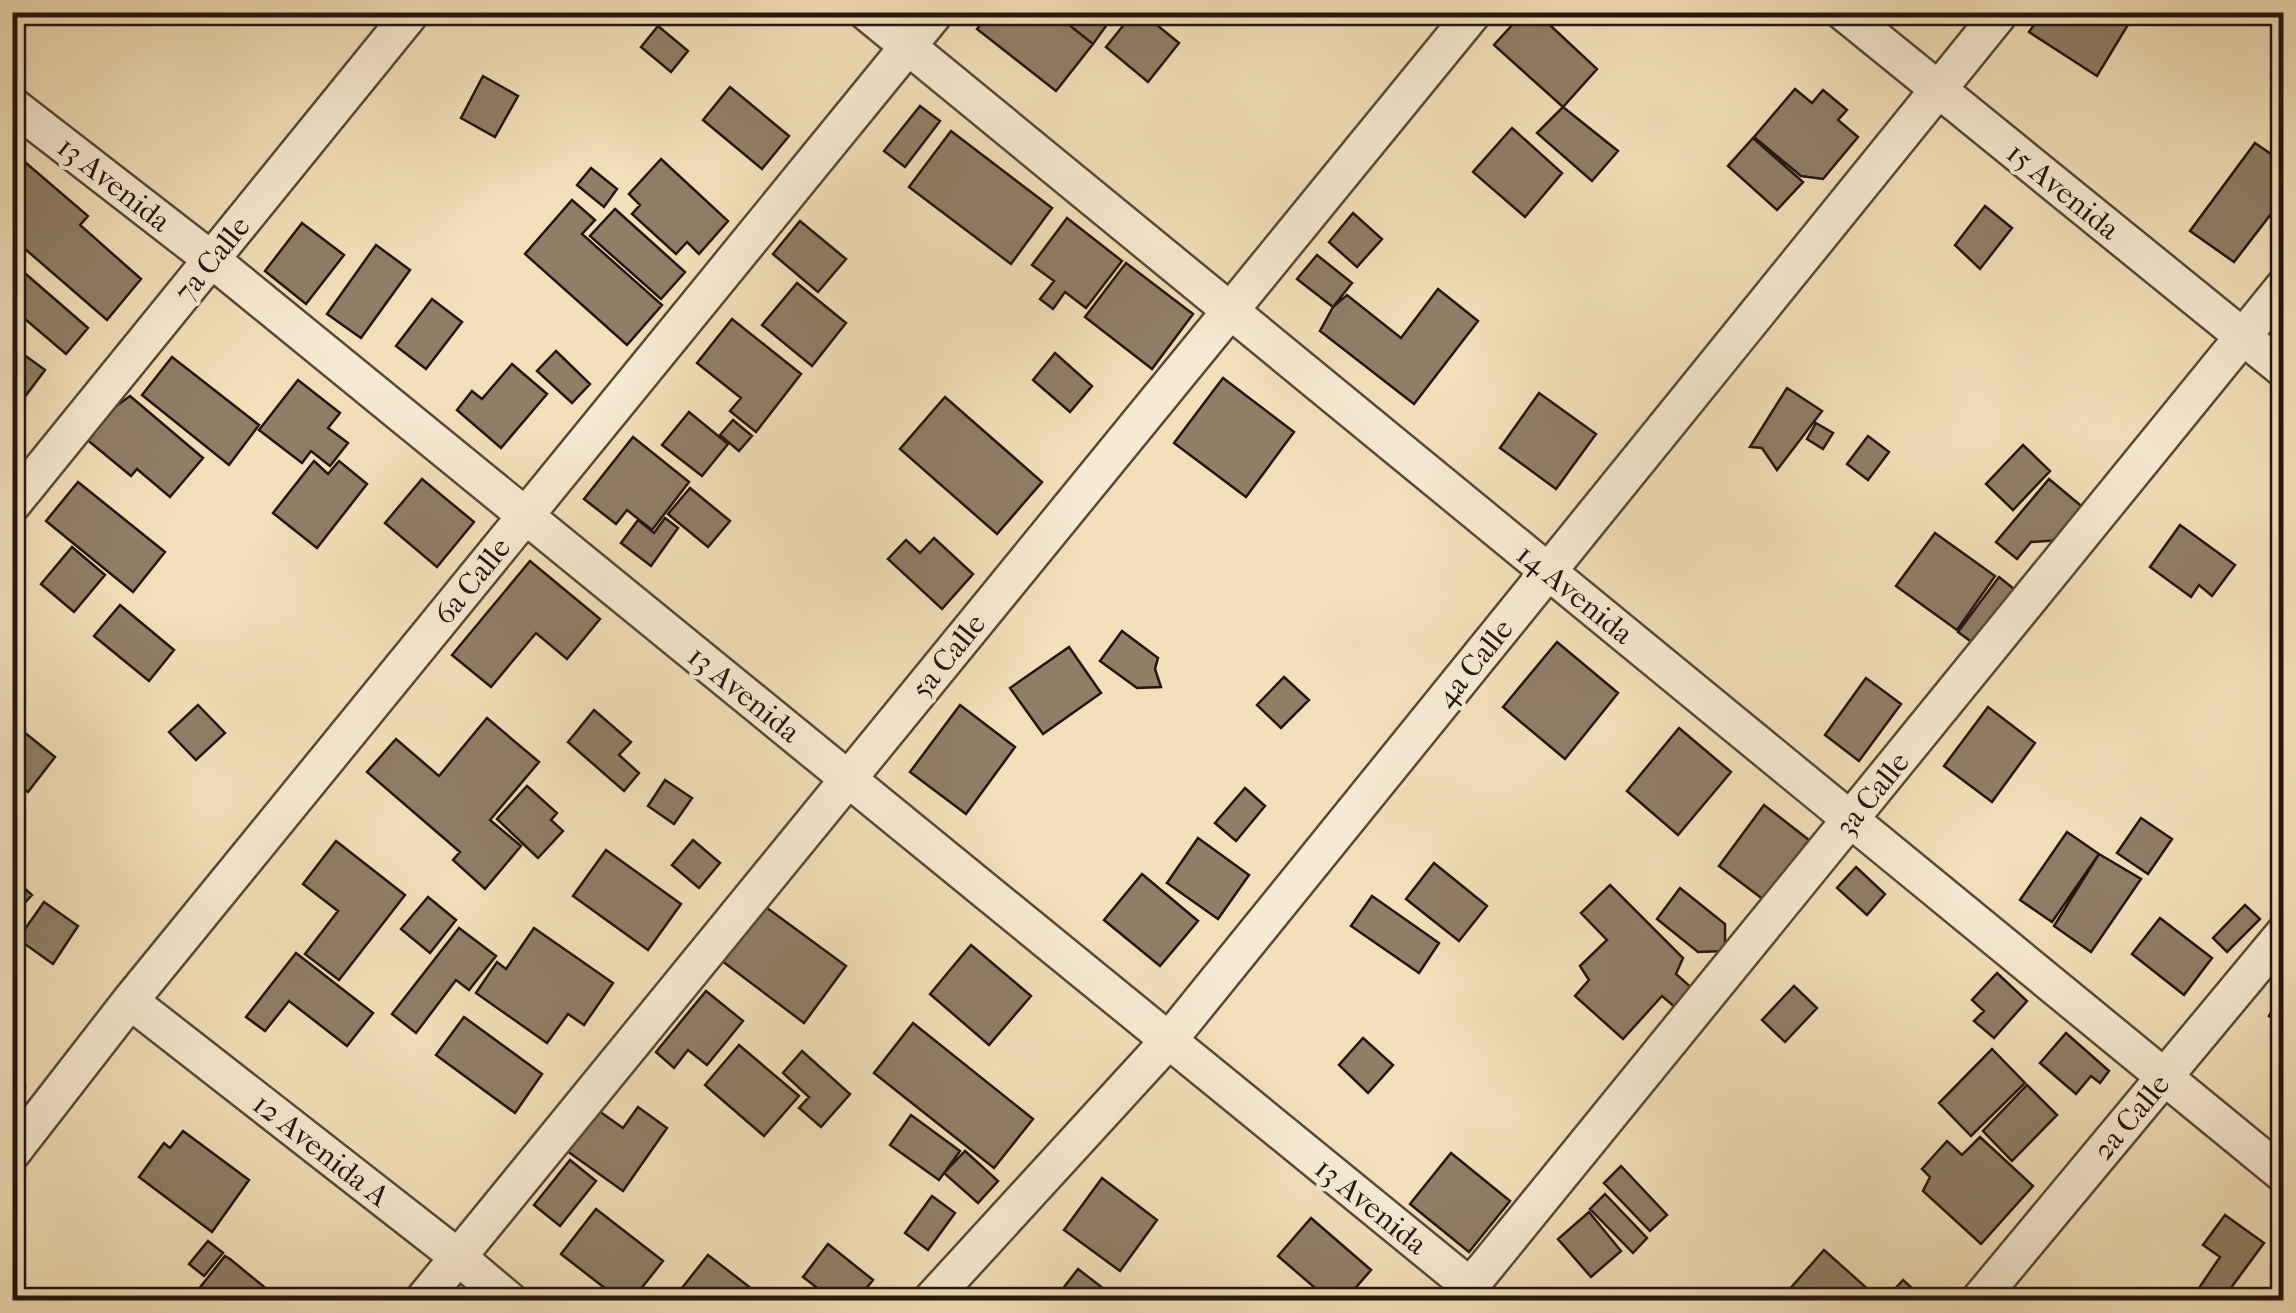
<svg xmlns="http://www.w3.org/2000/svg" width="2296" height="1313" font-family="'IM FELL French Canon',serif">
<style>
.building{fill:#907e67;stroke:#24150e;stroke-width:2.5}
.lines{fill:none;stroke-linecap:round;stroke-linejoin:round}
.minor-casing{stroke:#584839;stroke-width:40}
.minor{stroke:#f7ead2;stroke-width:35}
.labels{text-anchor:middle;stroke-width:8;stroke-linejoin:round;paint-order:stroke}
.street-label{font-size:30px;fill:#24150e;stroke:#f7ead2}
</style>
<rect width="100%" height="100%" fill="#f3dfba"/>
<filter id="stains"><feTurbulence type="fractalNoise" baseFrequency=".002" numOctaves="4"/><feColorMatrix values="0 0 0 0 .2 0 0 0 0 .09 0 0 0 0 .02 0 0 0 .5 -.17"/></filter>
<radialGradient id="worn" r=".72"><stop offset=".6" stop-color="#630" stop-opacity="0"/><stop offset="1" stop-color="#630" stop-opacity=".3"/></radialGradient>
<!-- building -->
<path class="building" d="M989,12H1053L1093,44L1056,91L977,29Z
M1053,12H1116L1093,44Z
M1134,12H1141L1179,43L1148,82L1106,47Z
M1524,12H1536L1597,69L1563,107L1494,45Z
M2043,12H2113L2129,23L2097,76L2029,32Z
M658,26L688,51L671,72L641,47Z
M483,76L518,96L495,137L461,118Z
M730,87L789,136L762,169L703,120Z
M1795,89L1812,103L1823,90L1847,110L1838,120L1858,137L1823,179L1801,176L1754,137Z
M920,106L940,121L905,167L884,151Z
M1563,107L1618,151L1592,181L1537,133Z
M1512,128L1562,173L1525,217L1473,172Z
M951,131L1052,208L1011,264L909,187Z
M1753,138L1803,182L1777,210L1728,166Z
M2255,143L2284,163V197L2234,262L2190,231Z
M661,159L728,221L699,254L687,242L676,254L632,214L640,205L629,194Z
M26,163L88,216L80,225L141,279L107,320L17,242L12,246V179Z
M591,168L617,189L604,207L577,185Z
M572,200L595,220L582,234L662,305L627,345L525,254Z
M1985,206L2012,228L1980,269L1955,245Z
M615,209L685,272L661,299L590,236Z
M1353,213L1382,239L1357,267L1329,242Z
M1067,218L1122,261L1086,308L1065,292L1053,309L1040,299L1054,281L1032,265Z
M800,221L846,259L818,292L773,254Z
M302,223L344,255L306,304L265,271Z
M376,245L410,270L361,338L327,314Z
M1317,255L1352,283L1333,307L1297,279Z
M12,262L88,328L66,354L12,308Z
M1126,263L1193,314L1152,369L1085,317Z
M797,283L846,323L812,366L762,325Z
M1438,289L1478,321L1414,404L1320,331L1333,307L1347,295L1401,338Z
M432,299L462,322L426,369L396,346Z
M732,319L801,374L756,432L730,411L741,398L697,363Z
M12,346L45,370L12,414Z
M556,351L590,384L572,403L537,371Z
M1055,353L1092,386L1070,412L1033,380Z
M172,357L259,425L229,465L142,395Z
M512,364L547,394L501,448L457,410L472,391L482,399Z
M1223,378L1294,432L1246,497L1174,443Z
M298,380L340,413L328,428L348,443L330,466L311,451L302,463L259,430Z
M1787,388L1822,411L1777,470L1762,448L1750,447Z
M1539,393L1596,434L1556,489L1500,448Z
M130,396L203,458L170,497L137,469L131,476L79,433Z
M945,397L1042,482L997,534L900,449Z
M689,412L728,444L702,476L662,445Z
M733,420L752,436L739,451L720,435Z
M1816,423L1833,433L1823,449L1807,439Z
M1868,436L1889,452L1868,480L1847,464Z
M633,437L689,482L652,530L627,510L616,524L584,499Z
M2023,445L2050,471L2013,510L1986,484Z
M314,461L328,474L339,461L367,484L317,548L273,513Z
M422,479L474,522L437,567L385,523Z
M2049,479L2086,510L2061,540L2031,542L2017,559L1996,542Z
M78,482L165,552L133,592L46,521Z
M690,488L730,521L708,547L668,514Z
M665,518L678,528L651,566L621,543L638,520L654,533Z
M2180,525L2235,565L2212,596L2199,585L2191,597L2150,567Z
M1935,533L1995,576L1957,630L1896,586Z
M934,538L973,574L942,609L888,559L906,540L920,553Z
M72,547L105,575L74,612L41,584Z
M530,561L600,619L567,659L536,633L491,687L452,655Z
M1999,577L2014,589L1973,643L1958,632Z
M120,605L174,650L149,681L94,636Z
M1122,631L1158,658L1155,669L1161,687L1137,688L1100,661Z
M1557,642L1618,693L1565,759L1503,707Z
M1069,647L1101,693L1043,734L1010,688Z
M1284,677L1309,700L1281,728L1257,705Z
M1866,678L1901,704L1859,761L1825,735Z
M198,705L225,733L196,760L169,732Z
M960,705L1015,747L966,814L910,772Z
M1988,707L2035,743L1992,802L1944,766Z
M594,710L631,742L619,755L639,773L624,791L568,742Z
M487,718L539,762L490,820L521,846L485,889L453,860L460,852L367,772L396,739L439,776Z
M14,724L55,757L28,792L12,779Z
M1679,728L1731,772L1678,835L1627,791Z
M665,780L692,798L674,824L648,806Z
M527,786L557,813L551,820L563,831L538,858L497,819Z
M1245,788L1265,806L1236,841L1215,823Z
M1764,805L1809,840L1764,900L1719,866Z
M2141,818L2172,839L2148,874L2117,853Z
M2067,832L2099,854L2052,922L2020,900Z
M1198,838L1249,875L1218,919L1167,883Z
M693,840L720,863L699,888L672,865Z
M336,841L405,895L339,980L305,954L338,911L303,884Z
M606,850L681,904L648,950L573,896Z
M2099,854L2141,879L2091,952L2054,926Z
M1434,863L1487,906L1459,941L1406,899Z
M1856,867L1885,894L1867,915L1837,888Z
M1142,874L1198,921L1160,966L1104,920Z
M12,877L32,895L12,916Z
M1610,885L1683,958L1676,974L1694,990L1677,1009L1662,996L1623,1039L1575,996L1589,980L1580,966L1607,940L1581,913Z
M1680,888L1725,924V951L1698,952L1657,919Z
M1372,896L1439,943L1419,973L1351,926Z
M428,897L456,920L430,953L401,929Z
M44,902L78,926L53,964L18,939Z
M763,905L846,966L804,1023L722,961Z
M2245,905L2260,919L2227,952L2213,938Z
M2160,918L2212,958L2184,995L2132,954Z
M459,928L496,956L469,990L456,980L416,1033L392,1014Z
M534,928L613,983L584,1025L568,1014L547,1043L476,993L497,962L506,969Z
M971,945L1031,996L989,1045L930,994Z
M296,953L373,1013L347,1046L289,1001L265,1031L246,1017Z
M1997,973L2027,1001L1994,1038L1974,1021L1984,1011L1972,1000Z
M1794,986L1817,1008L1785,1042L1762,1020Z
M706,991L743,1021L707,1065L688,1050L674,1068L656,1052Z
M2282,993L2284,994V1025L2269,1016Z
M464,1017L542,1074L515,1113L436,1055Z
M913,1023L1033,1119L994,1168L874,1073Z
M2066,1033L2109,1071L2100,1083L2091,1076L2076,1094L2040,1063Z
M1363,1038L1393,1065L1368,1093L1339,1065Z
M739,1045L799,1096L764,1136L705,1085Z
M1992,1049L2025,1083L1971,1136L1939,1103Z
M802,1051L850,1094L821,1127L799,1108L809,1097L783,1073Z
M12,1077L25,1087L12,1103Z
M2027,1085L2057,1115L2012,1161L1983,1131Z
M638,1107L667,1128L623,1191L567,1151L596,1109L623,1128Z
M911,1115L960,1151L939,1180L890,1145Z
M183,1131L249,1180L212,1232L139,1177L164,1143L170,1148Z
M1980,1137L2033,1186L1981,1244L1923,1191L1930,1177L1922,1169L1947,1141L1962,1155Z
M965,1151L998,1181L978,1203L944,1173Z
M1451,1153L1510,1201L1469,1252L1410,1204Z
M570,1160L596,1181L560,1226L534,1205Z
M1621,1166L1667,1215L1650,1231L1604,1183Z
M1102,1178L1157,1220L1120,1271L1064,1230Z
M1605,1194L1647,1238L1633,1253L1590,1209Z
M932,1196L955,1213L928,1250L905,1233Z
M596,1209L663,1261L632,1300H620L561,1254Z
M1589,1212L1621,1251L1591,1277L1558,1239Z
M2225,1215L2264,1243L2222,1300H2210L2197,1291L2220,1257L2203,1245Z
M1311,1218L1371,1270L1345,1300H1329L1278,1256Z
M208,1241L223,1253L204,1276L189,1264Z
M828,1244L873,1280L857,1300H833L803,1277Z
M1824,1250L1880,1300H1780Z
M708,1255L766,1300H687L678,1293Z
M225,1256L230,1259L280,1300H211L202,1294L198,1290Z
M1078,1269L1104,1289L1096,1300H1054Z
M1903,1280L1925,1300H1885Z"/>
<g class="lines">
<!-- minor casing -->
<g class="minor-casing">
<path id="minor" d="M866,12L2284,1175
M1843,12L2284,370
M12,105L212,260L1471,1287
M12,505L412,12
M130,1001L458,1257L509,1300
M12,1153L130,1001L936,12
M423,1300L1474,12
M931,1300L1169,1040L2001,12
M1459,1300L2284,286
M1979,1300L2284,933"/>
</g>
<!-- minor -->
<use href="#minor" class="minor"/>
</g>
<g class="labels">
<!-- street labels -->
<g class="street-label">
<text transform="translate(114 184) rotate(38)" y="10">13 Avenida</text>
<text transform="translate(2063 191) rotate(39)" y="10">15 Avenida</text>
<text transform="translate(212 259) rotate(-51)" y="10">7a Calle</text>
<text transform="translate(472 581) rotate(-51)" y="10">6a Calle</text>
<text transform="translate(1575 594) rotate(39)" y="10">14 Avenida</text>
<text transform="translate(948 656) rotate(-51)" y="10">5a Calle</text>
<text transform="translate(1474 663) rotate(-51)" y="10">4a Calle</text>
<text transform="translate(744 694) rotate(39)" y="10">13 Avenida</text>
<text transform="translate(1872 794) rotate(-51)" y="10">3a Calle</text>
<text transform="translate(2131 1117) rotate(-50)" y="10">2a Calle</text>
<text transform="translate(321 1150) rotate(38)" y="10">12 Avenida A</text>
<text transform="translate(1371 1206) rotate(39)" y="10">13 Avenida</text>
</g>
</g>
<!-- margin -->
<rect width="2296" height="1313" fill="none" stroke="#f3dfba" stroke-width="50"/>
<rect x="15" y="15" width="2266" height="1283" fill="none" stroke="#24150e" stroke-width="5"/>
<rect x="25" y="25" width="2246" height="1263" fill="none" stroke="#24150e" stroke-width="2.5"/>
<rect width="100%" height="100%" filter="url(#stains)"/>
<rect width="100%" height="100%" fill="url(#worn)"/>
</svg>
